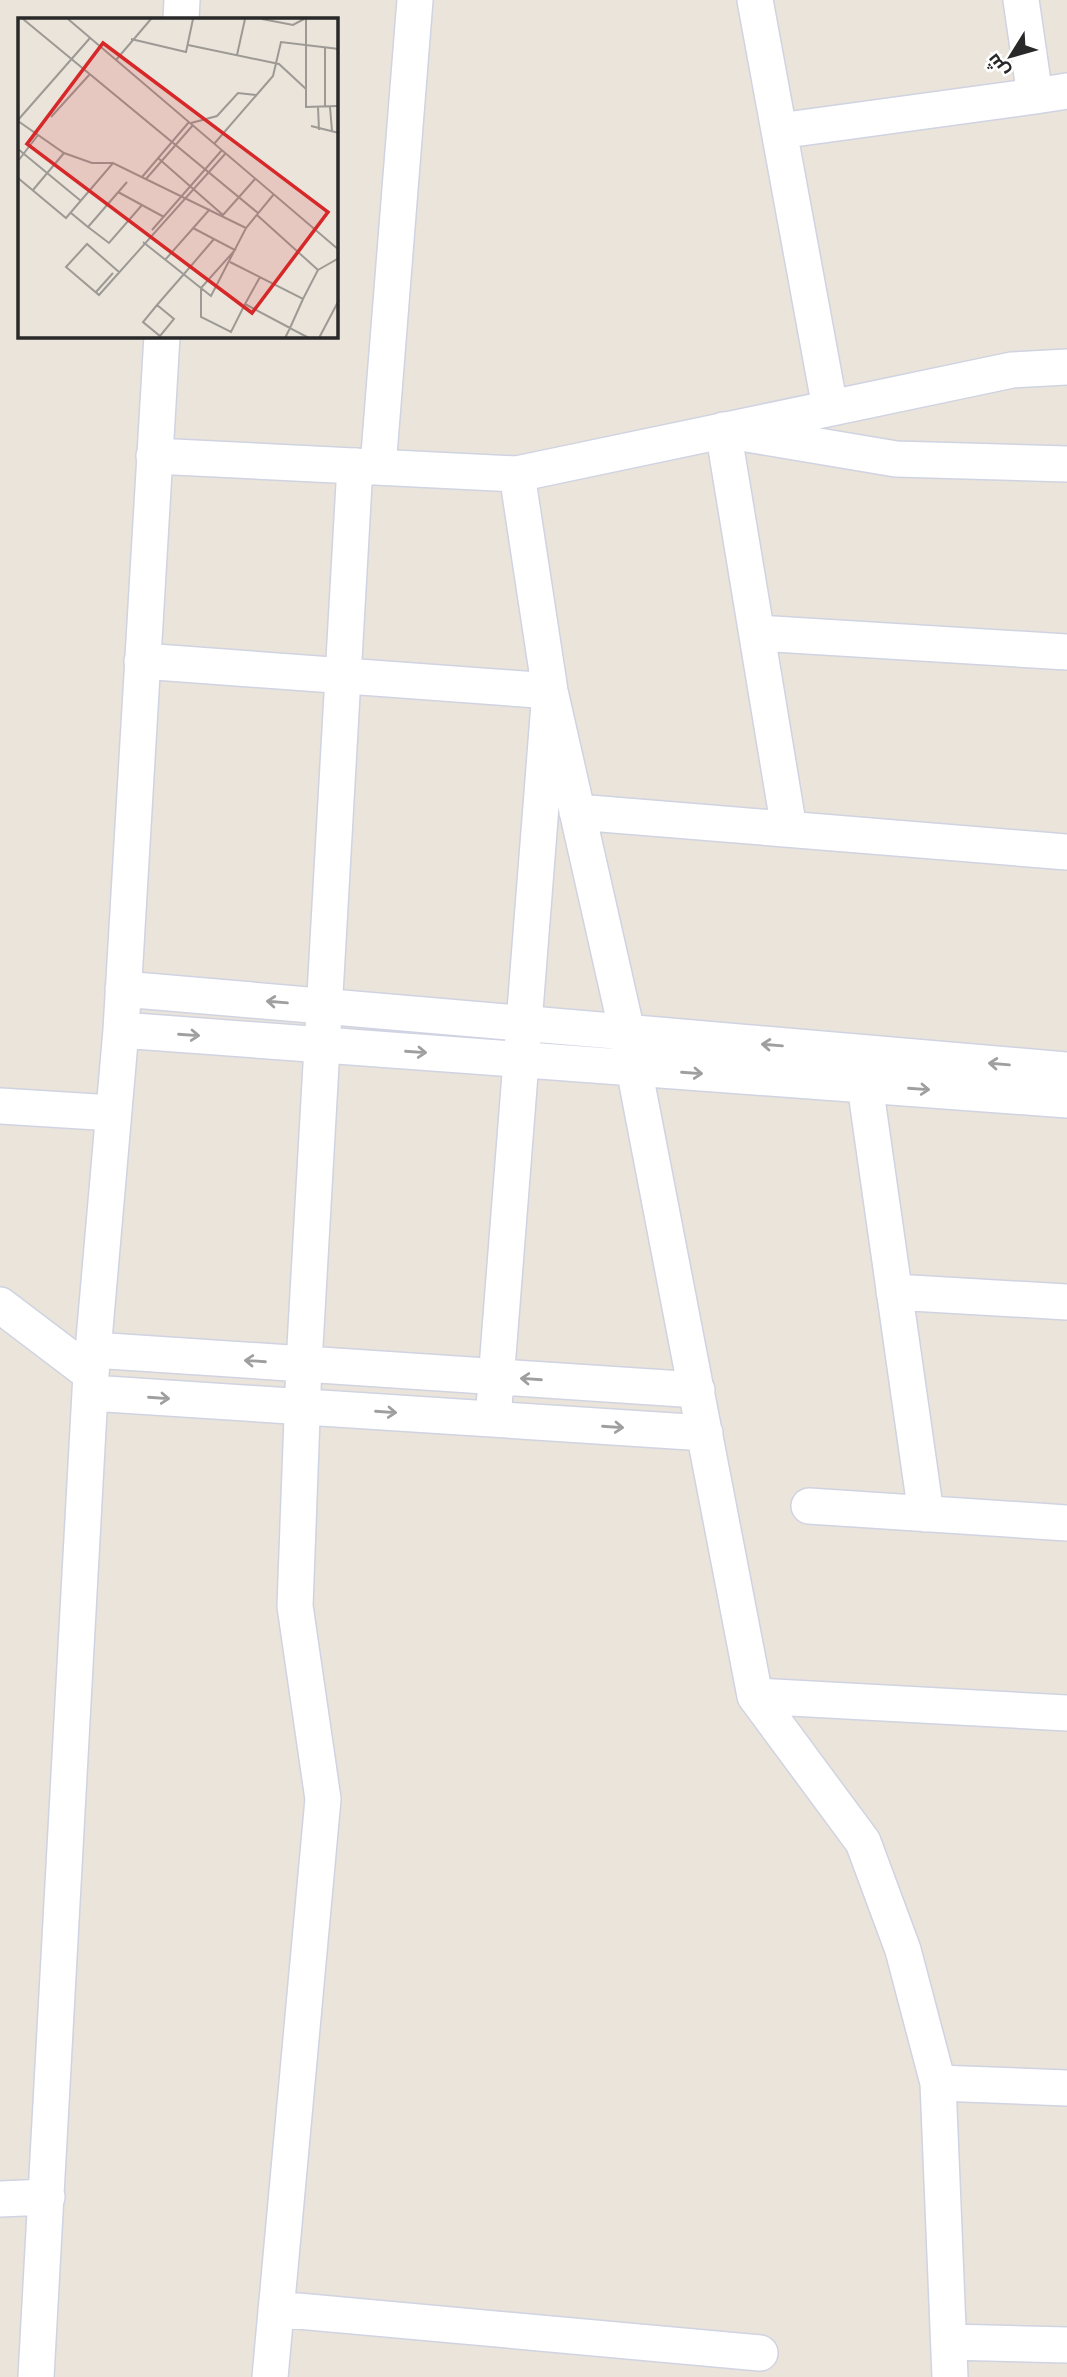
<svg xmlns="http://www.w3.org/2000/svg" width="1067" height="2377" font-family="'Fira Sans Condensed',Cairo,sans-serif">
<style>
.lines{fill:none;stroke-linecap:round;stroke-linejoin:round}
.minor-casing{stroke:#d0d3e1;stroke-width:38}
.minor{stroke:#fff;stroke-width:35}
.oneway{stroke:#9f9f9f}
.inset-road{fill:none;stroke:#9d9994;stroke-width:2}
.view{fill:#d62828;fill-opacity:0.15;stroke:#d62828;stroke-width:3.5}
.inset-edge{fill:none;stroke:#292929;stroke-width:3.5}
</style>
<rect width="100%" height="100%" fill="#eae4db"/>
<g class="lines">
<!-- minor casing -->
<g class="minor-casing">
<path id="minor" d="M755,0L830,408
M181,19L182,0
M1035,96L1067,91
M779,131L1035,96L1021,0
M154,456L517,474L1012,370L1067,367
M378,467L415,0
M517,474L550,691L627,1032L755,1696L1067,1713
M757,633L1067,652
M142,661L550,691L493,1419
M577,812L1067,852
M789,829L723,430L896,459L1067,464
M123,989L1067,1070
M121,1030L1067,1100
M864,1063L865,1085L926,1514
M0,1106L113,1113
M894,1292L1067,1302
M0,1305L91,1374
M93,1350L697,1390
M91,1393L705,1433
M809,1506L1067,1523
M755,1696L863,1842L903,1950L938,2083L950,2377
M938,2083L1067,2088
M0,2199L47,2197
M276,2309L760,2353
M949,2342L1067,2345
M36,2377L91,1374L121,1030L162,336
M270,2377L323,1799L295,1606L304,1364L355,466"/>
</g>
<!-- minor -->
<use href="#minor" class="minor"/>
</g>
<!-- one-way arrows -->
<defs><path id="oneway-shaft" d="M-6 0H5M1.5-3L5.5 0L1.5 3" fill="none" stroke-width="1.6" stroke-linecap="round" stroke-linejoin="round" transform="scale(1.75)"/></defs>
<g class="oneway">
<use href="#oneway-shaft" transform="translate(277 1002) rotate(-175)"/>
<use href="#oneway-shaft" transform="translate(189 1035) rotate(4)"/>
<use href="#oneway-shaft" transform="translate(772 1045) rotate(-175)"/>
<use href="#oneway-shaft" transform="translate(416 1052) rotate(4)"/>
<use href="#oneway-shaft" transform="translate(999 1064) rotate(-175)"/>
<use href="#oneway-shaft" transform="translate(692 1073) rotate(4)"/>
<use href="#oneway-shaft" transform="translate(919 1089) rotate(4)"/>
<use href="#oneway-shaft" transform="translate(255 1361) rotate(-176)"/>
<use href="#oneway-shaft" transform="translate(531 1379) rotate(-176)"/>
<use href="#oneway-shaft" transform="translate(159 1398) rotate(4)"/>
<use href="#oneway-shaft" transform="translate(386 1412) rotate(4)"/>
<use href="#oneway-shaft" transform="translate(613 1427) rotate(4)"/>
</g>
<!-- overview -->
<g transform="translate(18 18)">
<rect width="320" height="320" fill="#eae4db"/>
<path class="inset-road" d="M5,1L240,195M50,1L321,232M244,1L275,7L286,1M288,1V89L319,88M113,21L168,34L175,1M170,27L261,46L288,71M307,30V89M219,37L227,1M98,42L133,1M300,89L301,112M312,89L314,113M33,99L72,56M0,102L72,20M0,103L46,135L74,145H95M173,105L199,98L220,75L238,77M293,108L321,115M196,126L255,58L263,24L321,31M0,131L63,183M140,140L205,197L237,161M0,143L20,117M124,159L171,104M0,160L48,200L95,145L228,210M128,161L175,107M15,172L46,135M100,174L146,199M53,195L70,209L109,164M70,209L91,225L124,187M175,210L217,232L183,270V299L213,314L227,286M134,212L204,132M125,224L193,278L228,210L256,176M147,242L192,191M212,244L285,281L300,252L239,197M300,252L321,240M101,254L69,226L48,249L81,277L207,136M242,259L227,286L272,310L285,281M78,274L95,255M139,287L156,301L142,318L125,304L139,287L166,256L196,221M267,320L272,310L291,320M301,320L321,282"/>
<path class="view" d="M85,25L310,194L234,295L9,126Z"/>
<rect width="320" height="320" class="inset-edge"/>
</g>
<!-- north arrow -->
<g transform="translate(1011 56) rotate(233)" stroke="#ffffff" stroke-width="5" paint-order="stroke">
<path d="M0-5L12 26L0 18L-12 26Z" fill="#292929"/>
<text y="-10" font-size="19" font-weight="bold" text-anchor="middle" fill="#292929">ش</text>
</g>
</svg>
